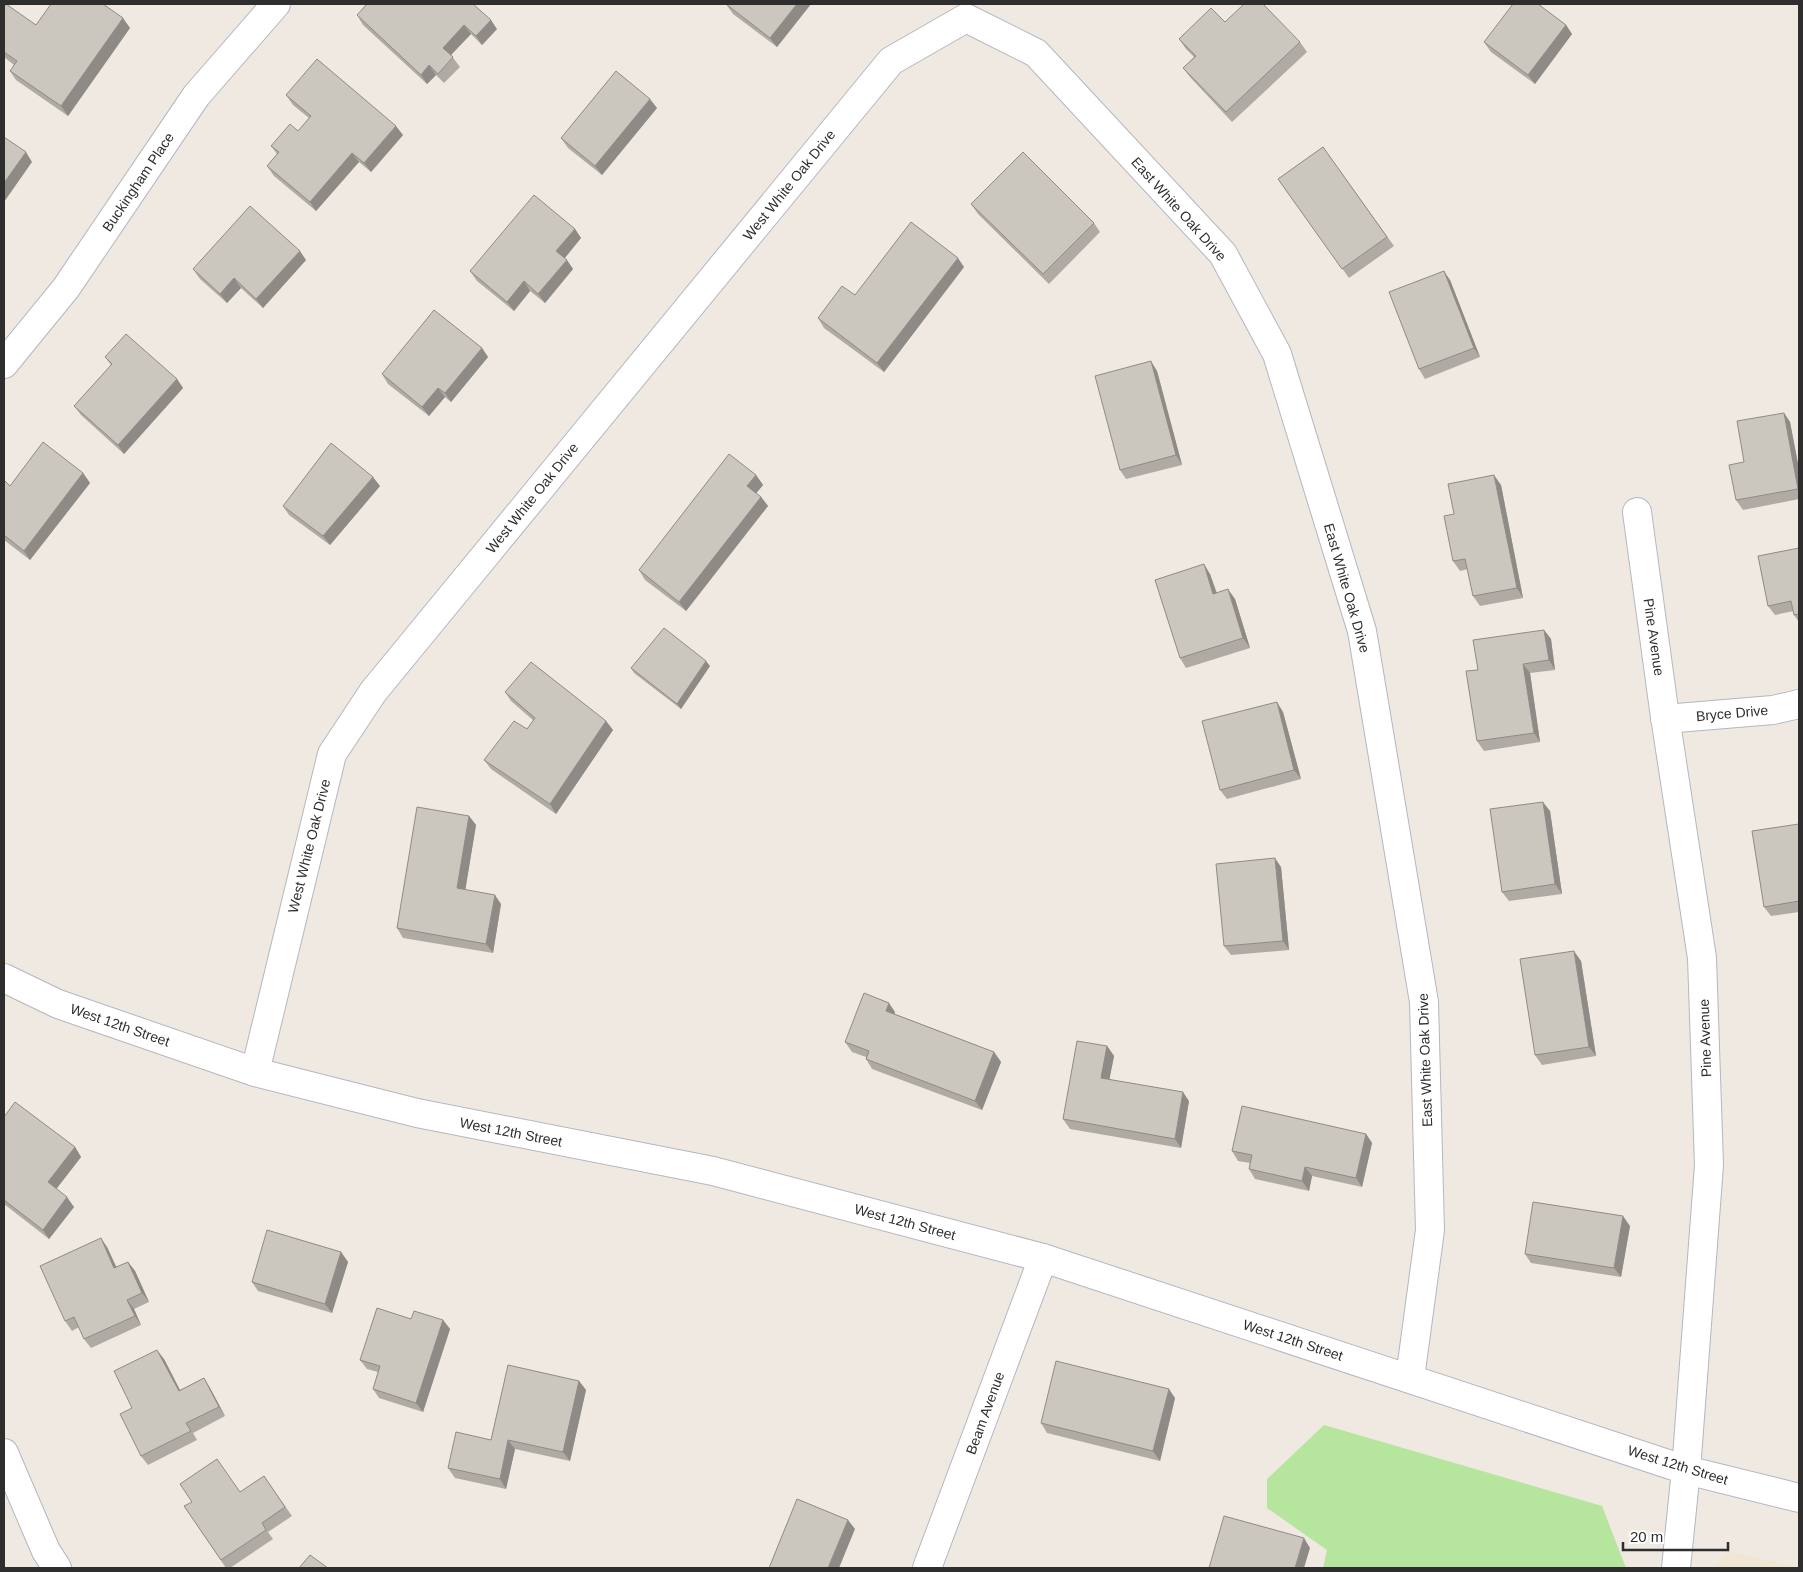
<svg xmlns="http://www.w3.org/2000/svg" width="1803" height="1572" font-family="Arial,sans-serif">
<style>
.education{fill:#f0e6d1}
.green{fill:#b6e59e}
.lines{fill:none;stroke-linecap:round;stroke-linejoin:round}
.street-casing{stroke:#b4b7c1;stroke-width:30}
.secondary-casing{stroke:#b4b7c1;stroke-width:30}
.street{stroke:#fff;stroke-width:28}
.secondary{stroke:#fff;stroke-width:28}
.wall{fill:#afaba4}
.shaded-wall{fill:#8e8b86}
.building{fill:#cbc7bf;stroke:#8e8b86}
.labels{text-anchor:middle;stroke-width:4.5;stroke-linejoin:round;paint-order:stroke}
.street-label{font-size:14px;fill:#2e2e2e;stroke:#fff}
</style>
<rect width="100%" height="100%" fill="#efe9e1"/>
<!-- education -->
<path class="education" d="M1728,1552L1799,1567V1568H1715Z"/>
<!-- green -->
<path class="green" d="M1324,1425L1602,1506L1626,1568H1323L1327,1550L1267,1508V1479Z"/>
<g class="lines">
<!-- street casing -->
<g class="street-casing">
<path id="street" d="M4,364L66,288L196,96L276,4
M1637,512L1664,710L1702,958L1709,1165L1686,1470L1676,1568
M1665,719L1773,710L1799,704
M255,1072L332,754L373,692L891,61L966,18L1036,53L1223,254L1277,354L1362,631L1424,1002L1430,1230L1410,1378
M4,1453L46,1551L57,1568
M927,1568L1043,1258"/>
</g>
<!-- secondary casing -->
<g class="secondary-casing">
<path id="secondary" d="M4,978L58,1004L255,1072L417,1113L713,1171L1043,1258L1686,1470L1799,1498"/>
</g>
<!-- street -->
<use href="#street" class="street"/>
<!-- secondary -->
<use href="#secondary" class="secondary"/>
</g>
<!-- wall -->
<path class="wall" d="M367,4L497,29L482,45L471,34L451,55L460,67L444,83L436,75L427,84L363,25L357,15Z
M726,4H811L777,47L733,14Z
M4,7L36,25L130,28L68,116L16,80L10,71L14,65L4,57Z
M1225,22L1300,42L1307,52L1232,122L1190,77L1183,68L1194,57L1186,49L1179,39Z
M1566,25L1572,34L1535,84L1491,52L1484,42Z
M286,95L403,135L371,172L359,162L316,211L274,176L267,166L277,154L271,146L298,131L309,118L293,105Z
M657,108L602,175L568,148L561,138Z
M1323,147L1394,246L1349,278L1278,179Z
M971,204L1094,223L1100,232L1049,284L978,214Z
M575,229L581,238L565,258L573,269L545,303L530,291L514,311L477,281L470,271Z
M306,260L263,308L241,288L227,303L200,279L193,269Z
M964,267L884,372L824,328L818,318L855,295Z
M1450,280L1480,357L1425,379L1419,369Z
M482,348L488,357L451,402L445,397L429,416L388,384L382,374Z
M105,357L177,379L183,388L124,454L81,415L74,406L111,365Z
M1157,371L1182,465L1126,479L1120,470Z
M1784,413L1790,422L1799,469V499L1743,510L1736,500L1744,462Z
M83,473L90,483L30,560L4,540V480L10,486Z
M756,475L763,485L756,493L761,497L768,506L686,611L645,580L639,570Z
M1501,485L1523,598L1480,606L1473,596L1468,569L1460,571L1453,561L1454,514Z
M380,486L330,545L289,515L283,506Z
M1799,548V622L1794,615V611L1775,615L1768,606Z
M1210,574L1217,593L1235,599L1250,648L1186,668L1180,658Z
M1544,630L1551,639L1555,670L1530,673L1540,742L1484,751L1477,741Z
M710,666L681,709L634,673L631,668Z
M505,692L606,721L613,730L556,814L491,769L484,760L527,729L534,721L511,701Z
M1283,712L1301,779L1227,799L1220,790Z
M1550,811L1562,894L1509,901L1502,892Z
M469,816L476,825L465,890L501,904L493,953L403,938L397,928Z
M1799,824V912L1771,916L1764,907Z
M1281,867L1289,950L1231,955L1224,946Z
M1581,961L1596,1056L1542,1065L1535,1055Z
M895,1012V1014L994,1052L1001,1062L982,1110L872,1069L866,1059V1057L852,1052L845,1042Z
M1107,1046L1114,1056L1109,1079L1189,1101L1181,1148L1070,1129L1063,1119Z
M4,1117L75,1147L81,1157L56,1189L74,1207L49,1239L4,1204Z
M1366,1134L1372,1143L1362,1187L1312,1176L1309,1191L1255,1179L1249,1169L1250,1163L1238,1161L1232,1151Z
M1630,1226L1621,1277L1531,1263L1525,1254Z
M107,1247L116,1267L128,1262L135,1271L149,1302L134,1309L141,1325L91,1348L84,1339L79,1327L72,1331L65,1321Z
M341,1252L348,1262L332,1313L258,1291L252,1282Z
M411,1319L443,1320L450,1329L423,1412L379,1398L373,1389L378,1372L367,1369L360,1360Z
M164,1359L180,1390L204,1378L210,1388L225,1416L193,1433L197,1440L148,1465L141,1456L132,1408Z
M579,1381L586,1390L570,1461L515,1449L506,1489L455,1478L448,1468Z
M1175,1398L1160,1461L1047,1433L1041,1423Z
M264,1476L292,1516L268,1532L273,1539L230,1568H226L184,1506L240,1492Z"/>
<!-- shaded-wall -->
<path class="shaded-wall" d="M797,4H811L777,47L770,38Z
M123,18L130,28L68,116L61,106Z
M491,20L497,29L482,45L476,36Z
M464,25L471,34L449,57L443,48Z
M1566,25L1572,34L1535,84L1528,75Z
M429,65L436,75L427,84L421,75Z
M650,99L657,108L602,175L595,166Z
M396,126L403,135L371,172L364,163Z
M26,152L32,162L4,202V183Z
M352,153L359,162L316,211L310,202Z
M575,229L581,238L563,260L556,251Z
M300,251L306,260L263,308L256,299Z
M958,258L964,267L884,372L877,363Z
M567,260L573,269L545,303L538,294Z
M1444,271L1450,280L1480,357L1474,348Z
M234,278L241,288L227,303L220,294Z
M524,281L530,291L514,311L507,302Z
M482,348L488,357L451,402L445,393Z
M1151,361L1157,371L1182,465L1176,455Z
M177,379L183,388L124,454L118,445Z
M438,388L445,397L429,416L422,407Z
M1784,413L1790,422L1799,469V490L1798,489Z
M83,473L90,483L30,560L24,551Z
M756,475L763,485L754,496L747,486Z
M1494,475L1501,485L1523,598L1517,588Z
M373,477L380,486L330,545L323,536Z
M761,497L768,506L686,611L679,602Z
M1204,564L1210,574L1220,604L1213,594Z
M1228,589L1235,599L1250,648L1243,638Z
M1544,630L1551,639L1555,670L1549,660Z
M706,661L710,666L681,709L677,704Z
M1523,664L1530,673L1540,742L1534,733Z
M1277,702L1283,712L1301,779L1294,770Z
M606,721L613,730L556,814L550,804Z
M1543,802L1550,811L1562,894L1555,884Z
M469,816L476,825L464,898L457,888Z
M1275,858L1281,867L1289,950L1283,941Z
M495,895L501,904L493,953L486,944Z
M1574,951L1581,961L1596,1056L1589,1047Z
M889,1003L895,1012L892,1020L886,1011Z
M1107,1046L1114,1056L1108,1087L1101,1078Z
M994,1052L1001,1062L982,1110L975,1101Z
M1183,1092L1189,1101L1181,1148L1175,1139Z
M1366,1134L1372,1143L1362,1187L1356,1178Z
M75,1147L81,1157L54,1192L48,1182Z
M1305,1167L1312,1176L1309,1191L1302,1181Z
M67,1197L74,1207L49,1239L43,1230Z
M1623,1216L1630,1226L1621,1277L1614,1268Z
M101,1238L107,1247L121,1277L114,1268Z
M341,1252L348,1262L332,1313L325,1304Z
M128,1262L135,1271L149,1302L142,1293Z
M127,1300L134,1309L141,1325L135,1316Z
M443,1320L450,1329L423,1412L416,1403Z
M157,1350L164,1359L185,1400L179,1391Z
M204,1378L210,1388L225,1416L219,1407Z
M579,1381L586,1390L570,1461L563,1452Z
M1169,1389L1175,1398L1160,1461L1153,1451Z
M508,1440L515,1449L506,1489L500,1479Z
M848,1520L855,1529L839,1568H828Z
M1304,1538L1310,1548L1304,1568H1295Z"/>
<!-- building -->
<path class="building" d="M6,4L36,25L51,4H103L123,18L61,106L10,71L17,61L4,52V7Z
M367,4H473L491,20L476,36L464,25L443,48L453,57L438,74L429,65L421,75L357,15Z
M726,4H797L770,38Z
M1244,4H1263L1300,42L1226,112L1183,68L1196,56L1179,39L1211,8L1225,22Z
M1513,4H1538L1566,25L1528,75L1484,42Z
M317,59L396,126L364,163L352,153L310,202L267,166L279,152L271,146L290,124L298,131L311,116L286,95Z
M616,71L650,99L595,166L561,138Z
M4,137L26,152L4,183Z
M1323,147L1387,237L1342,269L1278,179Z
M1023,152L1094,223L1043,274L971,204Z
M534,195L575,229L556,251L567,260L538,294L524,281L507,302L470,271Z
M250,206L300,251L256,299L234,278L220,294L193,269Z
M911,222L958,258L877,363L818,318L842,286L855,295Z
M1444,271L1474,348L1419,369L1389,292Z
M434,310L482,348L445,393L438,388L422,407L382,374Z
M126,334L177,379L118,445L74,406L112,364L105,357Z
M1151,361L1176,455L1120,470L1095,376Z
M1784,413L1798,489L1736,500L1729,465L1744,462L1737,421Z
M43,442L83,473L24,551L4,535V480L10,486Z
M331,443L373,477L323,536L283,506Z
M729,454L756,475L747,486L761,497L679,602L639,570Z
M1494,475L1517,588L1473,596L1465,559L1453,561L1444,516L1454,514L1448,484Z
M1799,548V614L1794,615L1791,601L1768,606L1758,556Z
M1204,564L1213,594L1228,589L1243,638L1180,658L1155,580Z
M664,628L706,661L677,704L631,668Z
M1544,630L1549,660L1523,664L1534,733L1477,741L1466,671L1478,670L1473,640Z
M531,662L606,721L550,804L484,760L514,721L527,729L535,718L505,692Z
M1277,702L1294,770L1220,790L1202,721Z
M1543,802L1555,884L1502,892L1490,809Z
M417,807L469,816L457,888L495,895L486,944L397,928Z
M1799,824V901L1764,907L1752,831Z
M1275,858L1283,941L1224,946L1216,864Z
M1574,951L1589,1047L1535,1055L1520,959Z
M864,993L889,1003L886,1011L994,1052L975,1101L866,1059L869,1051L845,1042Z
M1077,1041L1107,1046L1101,1078L1183,1092L1175,1139L1063,1119Z
M15,1102L75,1147L48,1182L67,1197L43,1230L4,1200V1117Z
M1242,1106L1366,1134L1356,1178L1305,1167L1302,1181L1249,1169L1252,1155L1232,1151Z
M1533,1202L1623,1216L1614,1268L1525,1254Z
M267,1230L341,1252L325,1304L252,1282Z
M101,1238L114,1268L128,1262L142,1293L127,1300L135,1316L84,1339L74,1317L65,1321L40,1266Z
M377,1308L411,1319L414,1311L443,1320L416,1403L373,1389L380,1366L360,1360Z
M157,1350L179,1391L204,1378L219,1407L186,1423L191,1431L141,1456L120,1414L132,1408L114,1371Z
M1056,1361L1169,1389L1153,1451L1041,1423Z
M508,1365L579,1381L563,1452L508,1440L500,1479L448,1468L456,1432L491,1440Z
M217,1459L240,1492L264,1476L285,1507L262,1523L266,1530L221,1560L184,1506L192,1502L180,1484Z
M797,1499L848,1520L828,1568H769Z
M1224,1516L1304,1538L1295,1568H1209Z
M310,1555L328,1568H299Z"/>
<g class="labels">
<!-- street labels -->
<g class="street-label">
<text transform="translate(138 182) rotate(-56)" y="5">Buckingham Place</text>
<text transform="translate(789 185) rotate(-51)" y="5">West White Oak Drive</text>
<text transform="translate(1179 209) rotate(48)" y="5">East White Oak Drive</text>
<text transform="translate(532 498) rotate(-51)" y="5">West White Oak Drive</text>
<text transform="translate(1347 588) rotate(74)" y="5">East White Oak Drive</text>
<text transform="translate(1654 637) rotate(82)" y="5">Pine Avenue</text>
<text transform="translate(1732 713) rotate(-5)" y="5">Bryce Drive</text>
<text transform="translate(309 846) rotate(-76)" y="5">West White Oak Drive</text>
<text transform="translate(120 1025) rotate(19)" y="5">West 12th Street</text>
<text transform="translate(1705 1038) rotate(-92)" y="5">Pine Avenue</text>
<text transform="translate(1425 1060) rotate(-92)" y="5">East White Oak Drive</text>
<text transform="translate(511 1132) rotate(11)" y="5">West 12th Street</text>
<text transform="translate(905 1222) rotate(15)" y="5">West 12th Street</text>
<text transform="translate(1293 1340) rotate(18)" y="5">West 12th Street</text>
<text transform="translate(985 1413) rotate(-70)" y="5">Beam Avenue</text>
<text transform="translate(1678 1465) rotate(17)" y="5">West 12th Street</text>
</g>
</g>
<!-- border -->
<rect width="1803" height="1572" fill="none" stroke="#2e2e2e" stroke-width="10"/>
<!-- scale -->
<path d="M1623 1542v8h105v-8" fill="none" stroke="#2e2e2e" stroke-width="2.5"/>
<text x="1630" y="1542" font-size="15" fill="#2e2e2e" stroke="#ffffff" stroke-width="4" paint-order="stroke">20 m</text>
</svg>
